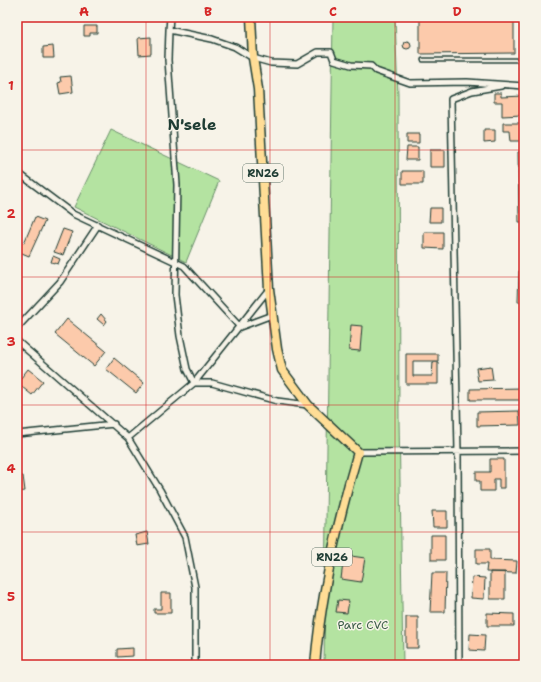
<svg xmlns="http://www.w3.org/2000/svg" width="541" height="682" font-family="'Shantell Sans',sans-serif">
<style>
.green{fill:#b4e3a1;stroke:#6a906a}
.building{fill:#fccaab;stroke:#1f3d34}
.lines{fill:none;stroke-linecap:round;stroke-linejoin:round}
.service-casing{stroke:#1f3d34;stroke-width:5.5}
.minor-casing{stroke:#1f3d34;stroke-width:8}
.primary-casing{stroke:#1f3d34;stroke-width:11}
.service{stroke:#f7f3e8;stroke-width:2.5}
.minor{stroke:#f7f3e8;stroke-width:5}
.primary{stroke:#ffdd96;stroke-width:8}
.grid{fill:none;stroke:#d62828;stroke-width:1;stroke-opacity:0.55}
.labels{text-anchor:middle;stroke-width:3;stroke-linejoin:round;paint-order:stroke}
.shield{fill:#f7f3e8;stroke:#60746a;stroke-width:1}
.shield-label{font-size:11px;font-weight:bold;fill:#1f3d34}
.park-label{font-size:12px;fill:#3d5e4a;stroke:#f7f3e8}
.district-label{font-size:16px;font-weight:bold;fill:#1f3d34;stroke:#f7f3e8}
.neatline{fill:none;stroke:#d62828;stroke-width:1.5}
.grid-label{font-size:13px;text-anchor:middle;font-weight:bold;fill:#d62828}
</style>
<rect width="100%" height="100%" fill="#f7f3e8"/>
<filter id="ink" filterUnits="userSpaceOnUse"><feTurbulence type="fractalNoise" baseFrequency=".025" numOctaves="2"/><feDisplacementMap in="SourceGraphic" scale="8" xChannelSelector="R" yChannelSelector="G"/><feConvolveMatrix kernelMatrix="1 2 1 2 8 2 1 2 1" color-interpolation-filters="sRGB"/></filter>
<g filter="url(#ink)">
<!-- green -->
<path class="green" d="M333,17H395L398,94L399,419L403,665H324Z
M111,130L219,181L186,262L74,207Z"/>
<!-- building -->
<path class="building" d="M420,17H514V53L420,54Z
M84,26H97V33H90V36H84Z
M151,37V54L139,55L138,38Z
M403 45a4 4 0 1 1 8 0a4 4 0 1 1-8 0Z
M53,46L54,58H43V47Z
M71,76L73,92L60,94L58,83L61,82L60,77Z
M494,93H501V97L524,96V104H522V115L502,116V102H494Z
M503,123H524V141H511L510,131H503Z
M484,130H495V142L484,143Z
M407,134H419V143H407Z
M407,147H418V160H406Z
M430,150H445V167H430Z
M518,152H524V222H519Z
M402,171H423V184H402Z
M430,208H441V222H429Z
M35,217L45,221L29,256L17,251V240L24,243Z
M63,229L72,232L63,255L54,252Z
M424,232H443V249L424,248Z
M53,256L60,259L58,264L51,262Z
M519,271H524V302H518Z
M101,314L107,321L104,325L97,319Z
M67,319L106,351L94,366L55,334Z
M351,325L362,326L360,351L349,350Z
M406,354H438V361H413V376H432L433,362H438V384H406Z
M114,358L144,383L136,393L106,369Z
M491,366L493,380L478,381L476,368Z
M28,369L43,381L32,395L17,383Z
M524,388V400H470V389Z
M519,411L520,425L477,426V412Z
M490,459H504V488H499V479H494V491H480V481H476V472H490Z
M17,476H23L25,491L17,492Z
M432,511H447V527H433Z
M147,532L149,544L137,546L135,535Z
M431,535H445V560H431Z
M476,549H490V560L517,561L516,573L486,572L487,564H476Z
M344,555L365,558L361,582L341,579Z
M490,572H505V599H490Z
M432,573H446L445,612H430Z
M472,577L485,578L484,599L471,598Z
M161,593H171V613H154V609H161Z
M338,600L349,601L347,613L336,612Z
M487,613L514,614V626H487Z
M406,617H418V648H406Z
M470,634L485,635L484,651L469,650Z
M133,648V656L117,657V649Z"/>
<g class="lines">
<!-- service casing -->
<g class="service-casing">
<path id="service" d="M423,60H524"/>
</g>
<!-- minor casing -->
<g class="minor-casing">
<path id="minor" d="M170,17L169,30L212,39L235,47L253,58L271,63L297,64L318,52H331L334,60L351,65L371,66L376,71L410,83L467,82L524,86
M169,30L168,60L177,185L175,295L180,336L187,369L194,383
M17,172L73,214L184,266L240,327L272,315
M17,328L60,282L98,225
M17,341L128,438L160,490L185,537L195,587V665
M194,383H212L277,401L308,405
M17,434L114,424
M128,438L194,383L269,289
M358,452L524,451
M459,665L458,452L451,99L472,91L501,86"/>
</g>
<!-- primary casing -->
<g class="primary-casing">
<path id="primary" d="M251,17L253,58L258,89L269,289L277,349L282,370L308,405L358,452C338,520 321,594 315,665"/>
</g>
<!-- service -->
<use href="#service" class="service"/>
<!-- minor -->
<use href="#minor" class="minor"/>
<!-- primary -->
<use href="#primary" class="primary"/>
</g>
</g>
<!-- grid -->
<path class="grid" d="M146,17V665M270,17V665M395,17V665M17,150H524M17,277H524M17,405H524M17,532H524"/>
<g class="labels">
<!-- shield labels -->
<g class="shield">
<rect x="243" y="164" width="40" height="18" rx="3"/>
<rect x="312" y="548" width="40" height="18" rx="3"/>
</g>
<g class="shield-label">
<text x="263" y="177">RN26</text>
<text x="332" y="561">RN26</text>
</g>
<!-- park labels -->
<g class="park-label">
<text x="363" y="629">Parc CVC</text>
</g>
<!-- district labels -->
<g class="district-label">
<text x="192" y="130">N'sele</text>
</g>
</g>
<!-- margin -->
<rect width="541" height="682" fill="none" stroke="#f7f3e8" stroke-width="44"/>
<rect x="22" y="22" width="497" height="638" class="neatline"/>
<g class="grid-label">
<text x="84" y="16">A</text>
<text x="208" y="16">B</text>
<text x="333" y="16">C</text>
<text x="457" y="16">D</text>
<text x="11" y="90">1</text>
<text x="11" y="218">2</text>
<text x="11" y="346">3</text>
<text x="11" y="473">4</text>
<text x="11" y="601">5</text>
</g>
</svg>
